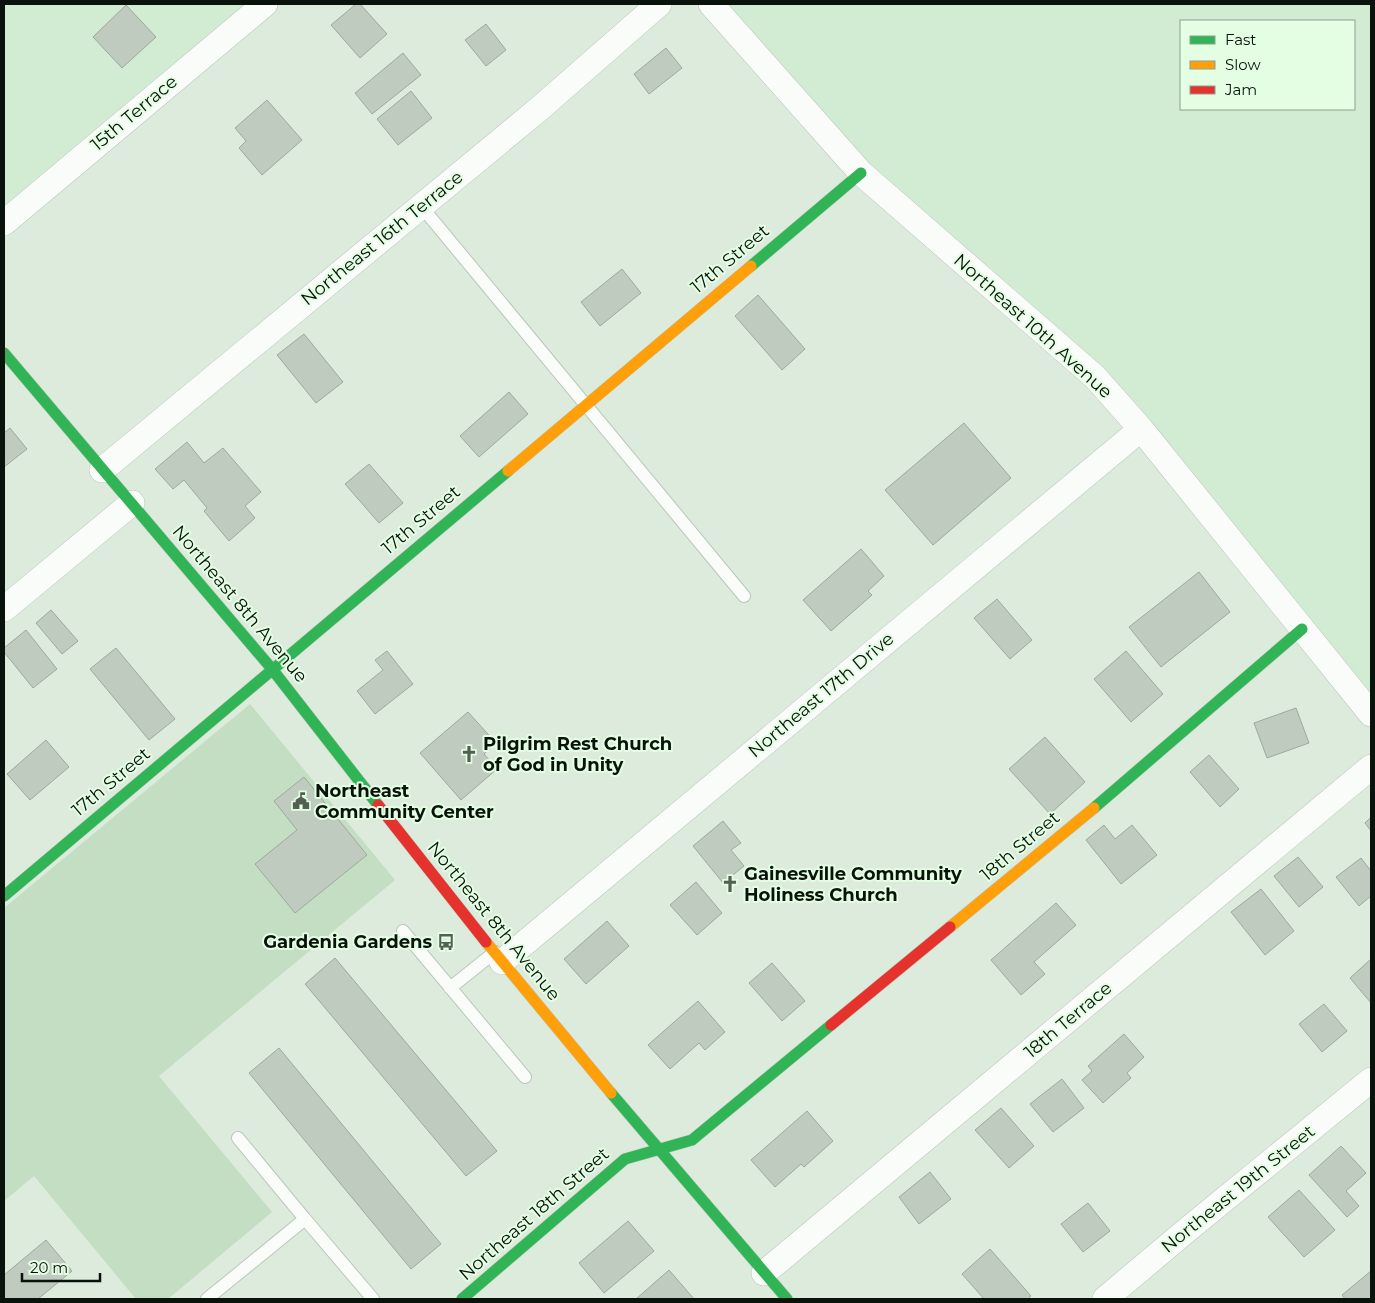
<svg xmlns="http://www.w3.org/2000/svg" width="1375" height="1303" font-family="Montserrat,sans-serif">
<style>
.built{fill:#d2ebd3;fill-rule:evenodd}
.green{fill:#c3dec3}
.building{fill:#becbbe;stroke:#9ea99e}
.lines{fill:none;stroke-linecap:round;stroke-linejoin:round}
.lane-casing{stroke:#bbc7bc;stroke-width:14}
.street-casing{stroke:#bbc7bc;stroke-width:26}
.fast-casing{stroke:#bbc7bc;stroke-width:12}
.slow-casing{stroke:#bbc7bc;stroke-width:12}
.jam-casing{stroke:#bbc7bc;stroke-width:12}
.lane{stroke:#fafcfa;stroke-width:12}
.street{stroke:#fafcfa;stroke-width:25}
.fast{stroke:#30b455;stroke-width:11}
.slow{stroke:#ff9f0a;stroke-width:11}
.jam{stroke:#e5322d;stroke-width:11}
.labels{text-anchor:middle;stroke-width:4;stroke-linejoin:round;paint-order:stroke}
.street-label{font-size:18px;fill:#0a130b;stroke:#e3fee3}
.poi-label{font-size:18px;font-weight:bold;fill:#0a130b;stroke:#e3fee3;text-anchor:start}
</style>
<rect width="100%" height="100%" fill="#dcebdc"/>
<!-- built -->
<path class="built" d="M4,4H259L4,218Z
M725,4H1371V695L1030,307L851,147ZM1181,21H1354V109H1181Z"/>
<!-- green -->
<path class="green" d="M250,704L395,880L159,1076L272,1212L168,1299H136L34,1176L4,1201V908Z"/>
<!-- building -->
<path class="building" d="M356,4H360L387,34L360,58L331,25Z
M126,5L156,37L122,68L93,37Z
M486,24L506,50L486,66L465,40Z
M666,48L682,68L649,94L634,74Z
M403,53L421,75L372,114L355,93Z
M411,91L432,118L398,145L377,119Z
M267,100L302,140L262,175L239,148L246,141L235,128Z
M622,269L641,293L600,326L581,302Z
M758,295L805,349L782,370L735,316Z
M304,334L343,382L316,403L277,355Z
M509,392L528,414L479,457L460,436Z
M964,423L1011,478L933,545L885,490Z
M10,428L27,449L4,467V433Z
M187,442L204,463L223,448L261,492L245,506L255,518L229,541L204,511L207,508L184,480L173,489L155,469Z
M369,464L403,503L379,523L345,484Z
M861,549L884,576L868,591L872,595L831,631L803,600Z
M1199,572L1230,612L1161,667L1129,627Z
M997,599L1032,640L1010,659L974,618Z
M51,610L78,641L62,654L36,623Z
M26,630L57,669L33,688L4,652V648Z
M116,648L175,719L149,740L90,669Z
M387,651L413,684L375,714L357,691L383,670L375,660Z
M1126,651L1163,694L1131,722L1094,679Z
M1296,708L1309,743L1267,758L1254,723Z
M468,712L496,743L484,754L497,769L461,800L420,753Z
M1045,737L1085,782L1050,814L1009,769Z
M46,740L69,767L30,800L7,774Z
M1209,755L1239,789L1220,807L1190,772Z
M304,777L367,855L295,913L255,864L297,830L274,801Z
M1371,817V831L1365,823Z
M723,821L741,843L731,850L744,866L723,883L693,846Z
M1104,825L1115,839L1132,825L1157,855L1121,884L1086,840Z
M1298,857L1323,887L1299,907L1274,876Z
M1361,858L1371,871V896L1359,906L1336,877Z
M696,882L722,913L697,935L670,905Z
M1261,889L1294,931L1265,955L1231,912Z
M1056,903L1076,925L1034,962L1045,974L1021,995L991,960Z
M607,921L629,946L586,984L564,959Z
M335,958L497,1151L466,1176L305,984Z
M1371,959V1003L1350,978Z
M772,963L805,1001L782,1021L749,983Z
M698,1001L725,1032L705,1050L699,1043L670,1069L648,1045Z
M1324,1004L1347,1031L1322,1052L1299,1024Z
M1124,1034L1144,1057L1127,1073L1131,1078L1103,1103L1082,1080L1092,1071L1088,1066Z
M279,1048L441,1244L411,1269L249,1073Z
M1062,1079L1084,1108L1053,1132L1030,1104Z
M1001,1108L1034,1146L1009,1168L975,1130Z
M807,1111L833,1141L804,1167L801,1164L775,1187L751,1160Z
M1341,1146L1366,1173L1346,1191L1359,1206L1347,1217L1309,1175Z
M930,1172L951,1199L919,1224L899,1197Z
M1299,1190L1335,1230L1304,1257L1268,1217Z
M1088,1203L1110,1231L1083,1252L1061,1224Z
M628,1221L654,1251L604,1293L579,1263Z
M46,1240L72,1271L38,1299H4V1275Z
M990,1249L1031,1296L1028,1299H984L962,1274Z
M669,1270L694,1299H636Z
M1371,1271V1299H1345L1342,1295Z"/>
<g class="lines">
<!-- lane casing -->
<g class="lane-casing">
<path id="lane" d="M421,206L744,596
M403,931L525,1077
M450,988L495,952
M238,1138L305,1219
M207,1299L305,1219L373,1299"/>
</g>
<!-- street casing -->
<g class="street-casing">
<path id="street" d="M711,4L861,173L1095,377L1141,429L1371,714
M4,223L265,4
M102,470L539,109L659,4
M4,609L132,503
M502,962L1141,429
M764,1273L1371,767
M1105,1299L1187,1230L1371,1080"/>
</g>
<!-- fast casing -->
<g class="fast-casing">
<path id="fast" d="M751,266L861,173
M4,353L272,669L378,805
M1094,808L1302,629
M4,896L508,471
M611,1093L787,1299
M462,1299L625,1159L692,1140L831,1025"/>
</g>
<!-- slow casing -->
<g class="slow-casing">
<path id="slow" d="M508,471L751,266
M950,927L1094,808
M486,942L611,1093"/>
</g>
<!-- jam casing -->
<g class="jam-casing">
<path id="jam" d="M378,805L486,942
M831,1025L950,927"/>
</g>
<!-- lane -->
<use href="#lane" class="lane"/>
<!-- street -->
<use href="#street" class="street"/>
<!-- fast -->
<use href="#fast" class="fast"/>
<!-- slow -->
<use href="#slow" class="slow"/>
<!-- jam -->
<use href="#jam" class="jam"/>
</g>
<!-- icons -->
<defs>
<g id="church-bare" transform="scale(1.35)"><path d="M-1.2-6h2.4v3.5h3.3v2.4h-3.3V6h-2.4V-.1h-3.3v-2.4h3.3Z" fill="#545f54" stroke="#e3fee3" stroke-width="2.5" paint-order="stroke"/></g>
<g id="civic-bare" transform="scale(1.35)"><path d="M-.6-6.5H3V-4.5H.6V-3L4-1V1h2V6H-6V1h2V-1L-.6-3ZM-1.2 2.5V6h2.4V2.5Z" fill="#545f54" stroke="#e3fee3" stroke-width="2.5" paint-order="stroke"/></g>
<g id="bus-bare" transform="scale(1.35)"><path d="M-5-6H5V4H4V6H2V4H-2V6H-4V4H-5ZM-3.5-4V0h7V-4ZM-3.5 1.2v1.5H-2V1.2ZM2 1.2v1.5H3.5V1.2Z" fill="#545f54" stroke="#e3fee3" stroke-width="2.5" paint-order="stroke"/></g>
</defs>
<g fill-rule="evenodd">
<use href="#church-bare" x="469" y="754"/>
<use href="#civic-bare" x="301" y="801"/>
<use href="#church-bare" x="730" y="884"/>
<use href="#bus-bare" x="446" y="942"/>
</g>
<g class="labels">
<!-- street labels -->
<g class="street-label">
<text transform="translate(134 113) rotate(-40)" y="6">15th Terrace</text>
<text transform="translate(382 238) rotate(-39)" y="6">Northeast 16th Terrace</text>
<text transform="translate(730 259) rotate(-40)" y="6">17th Street</text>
<text transform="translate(1033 326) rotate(42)" y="6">Northeast 10th Avenue</text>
<text transform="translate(421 520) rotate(-40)" y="6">17th Street</text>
<text transform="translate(240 604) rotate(50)" y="6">Northeast 8th Avenue</text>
<text transform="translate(821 695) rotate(-40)" y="6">Northeast 17th Drive</text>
<text transform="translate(111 782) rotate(-40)" y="6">17th Street</text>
<text transform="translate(1020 846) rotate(-40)" y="6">18th Street</text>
<text transform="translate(494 921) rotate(51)" y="6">Northeast 8th Avenue</text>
<text transform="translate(1068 1020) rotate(-40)" y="6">18th Terrace</text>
<text transform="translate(1238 1189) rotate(-39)" y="6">Northeast 19th Street</text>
<text transform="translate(534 1214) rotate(-41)" y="6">Northeast 18th Street</text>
</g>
<!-- poi labels -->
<g class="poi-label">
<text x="483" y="750">Pilgrim Rest Church<tspan x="483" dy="21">of God in Unity</tspan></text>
<text x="315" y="797">Northeast<tspan x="315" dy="21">Community Center</tspan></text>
<text x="744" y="880">Gainesville Community<tspan x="744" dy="21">Holiness Church</tspan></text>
<text x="432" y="948" text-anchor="end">Gardenia Gardens</text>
</g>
</g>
<!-- border -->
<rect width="1375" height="1303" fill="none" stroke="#0a130b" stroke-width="10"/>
<!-- legend -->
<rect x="1180" y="20" width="175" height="90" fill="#e3fee3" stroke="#8ca08d"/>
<rect x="1190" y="36" width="25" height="8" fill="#30b455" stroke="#8ca08d"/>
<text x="1225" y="45" font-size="15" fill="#0a130b">Fast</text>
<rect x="1190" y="61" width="25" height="8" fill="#ff9f0a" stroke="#8ca08d"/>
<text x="1225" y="70" font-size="15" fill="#0a130b">Slow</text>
<rect x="1190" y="86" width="25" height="8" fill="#e5322d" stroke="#8ca08d"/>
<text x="1225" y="95" font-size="15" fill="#0a130b">Jam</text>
<!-- scale -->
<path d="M22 1273v8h78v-8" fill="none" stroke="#0a130b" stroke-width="2.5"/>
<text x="30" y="1273" font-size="15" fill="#0a130b" stroke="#e3fee3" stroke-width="4" paint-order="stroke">20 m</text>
</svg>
